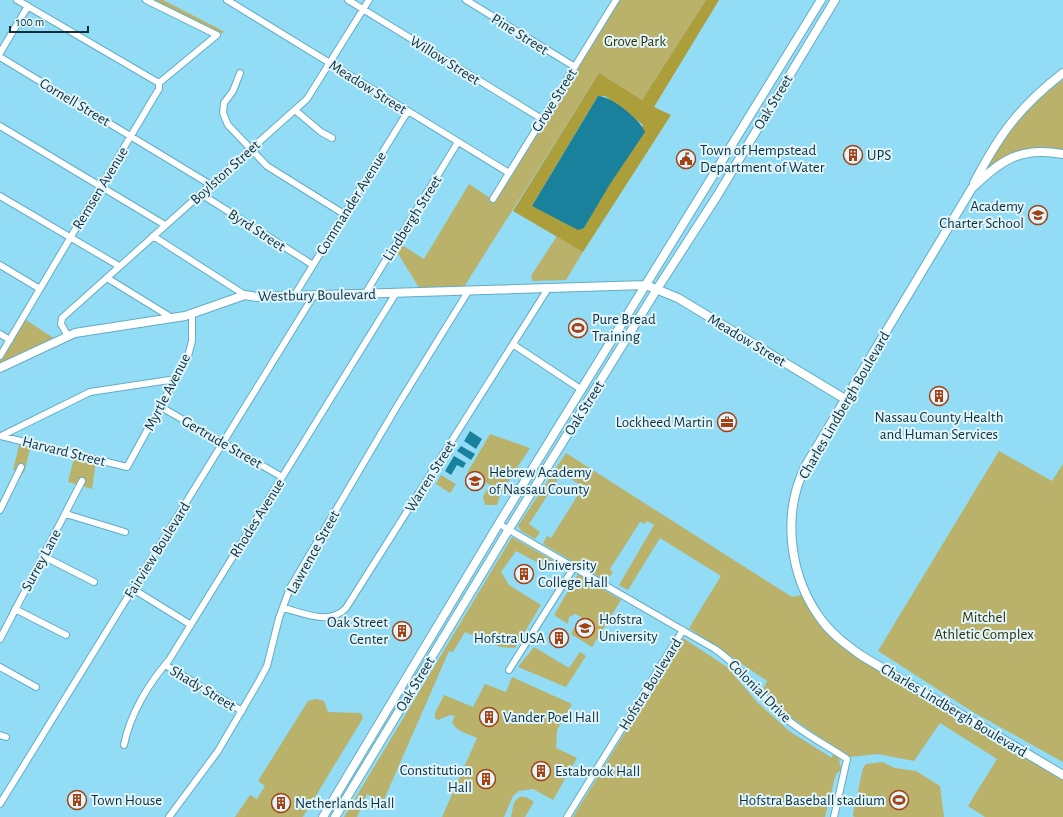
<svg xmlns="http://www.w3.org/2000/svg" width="1063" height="817" font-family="'Alegreya Sans',sans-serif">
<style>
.green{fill:#bab16b}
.forest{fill:#ac9e3a;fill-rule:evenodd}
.water{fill:#1a819c}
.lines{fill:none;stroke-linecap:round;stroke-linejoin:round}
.street-casing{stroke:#63acc4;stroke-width:8}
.secondary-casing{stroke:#63acc4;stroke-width:10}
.street{stroke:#fff;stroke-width:6}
.secondary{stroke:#fff;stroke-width:8}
.labels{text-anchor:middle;stroke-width:4;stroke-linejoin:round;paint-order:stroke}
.street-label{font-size:15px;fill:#102f39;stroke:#e0f5fc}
.park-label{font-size:15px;fill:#353004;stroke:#e0f5fc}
.poi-label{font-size:15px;fill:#102f39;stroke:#e0f5fc;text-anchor:start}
</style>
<rect width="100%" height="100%" fill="#92dcf6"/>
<!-- green -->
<path class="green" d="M146,0H163L225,32L218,34Z
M616,0H706L642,100L599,73L462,290L421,291L394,247L397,242L424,259L469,184L493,200Z
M1063,80V151C1026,144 1009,151 980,175L1011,129L1041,97Z
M557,236L583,252L566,280L533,281L531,276Z
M23,318L58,341L0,368V356Z
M490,434L530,448L502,491L467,473Z
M20,442L31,445L24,473L13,470Z
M999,451L1052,481L1063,464V762L973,712L878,651Z
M566,453L792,597L806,594L843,643L1063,775V817H985L968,806L997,759L940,723L914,761L878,754L849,757L780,710L763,689L767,681L689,628L721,576L660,538L628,590L619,585L654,525L647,521L645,524L640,522L610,569L613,572L606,581L543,544L547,536L551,538L583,487L562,473L529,524L540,532L535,539L521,531L518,526Z
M75,455L96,461L92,489L68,482Z
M441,475L456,484L450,493L436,484Z
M487,489L500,497L497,505H485L483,497Z
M512,537L559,564L555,572L516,551L501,572L509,585L541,605L515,648L500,647L465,632L453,652L449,651L383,802L367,794L357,817H344Z
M578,574L621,600L592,647L571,634L574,628L581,625V617L575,614L569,617L568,624L554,615Z
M683,638L727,667L757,702L789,731L832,758L833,754L839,758L841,770L836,774L825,817H573Z
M534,647L569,668L580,652L586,656L566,687L518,667Z
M512,677L572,704L557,730L556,748L577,758L553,800L533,789L519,791L513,796L504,817H442L477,738C469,734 456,732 452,722L455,716L450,715L438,720L435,718V713L444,695L473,707L485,684L506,692Z
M317,699L324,701L328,712L361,713L363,718L303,817H235L250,795L257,799L265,786L258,781L308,701Z
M882,762L895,768L916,771L940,786L944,817H854L853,814L863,768L866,764Z
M519,797H526L534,802L525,817H511L514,802Z"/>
<!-- forest -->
<path class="forest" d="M706,0H719L654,107L671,115L583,252L513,211L599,73L642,100ZM598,96H605L643,125L584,228L532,206Z"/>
<!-- water -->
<path class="water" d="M598,96C611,96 640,119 645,132L610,184L584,228L578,230L532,206Z
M470,431L482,439L476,449L464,441Z
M461,446L475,454L471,460L457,451Z
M454,456L466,463L463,468L457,465L451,475L445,471Z"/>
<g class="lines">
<!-- street casing -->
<g class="street-casing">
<path id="street" d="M17,0L159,83
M227,0L509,173
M348,0L542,119
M466,0L575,67
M0,53L28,6
M0,57L211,185
M240,73L233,91L224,103L223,113L228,125L267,166L344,214
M295,110L321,132L332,138
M0,126L165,225
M201,194L313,265
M0,196L119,266
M493,199L616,0
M153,236L245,295
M0,265L40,289
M107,278L172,318
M365,294L458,142
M294,296L408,111
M0,334L10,340
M68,336L61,324L62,318L307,99L369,0
M514,345L582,390
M0,356L154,97L159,89V83L217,35L146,0
M161,407L282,477
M0,436L127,467L188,356L192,341V314
M1,436L90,392L176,379
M0,510L21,467
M66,514L125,532
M499,524L715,649C741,667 758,693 781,714C800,732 825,744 847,759L834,817
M43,556L94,582
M133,589L191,625
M283,608C304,613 329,626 346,608L549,287
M15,609L66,635
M0,639L82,481
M165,665L242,711
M0,667L36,687
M509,670L574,567
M0,735L6,737
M124,745C130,714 149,683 169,660L396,293
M0,804L314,295
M169,817L218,751L259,681L267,666L279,618L290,588L396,408L469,290
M567,817L683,630"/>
</g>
<!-- secondary casing -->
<g class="secondary-casing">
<path id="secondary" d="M1063,154C1020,146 1002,160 972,188L806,465C781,514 789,578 823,622C834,636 848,646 862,656L1063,775
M974,183C999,135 1019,107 1063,73
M0,368L75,333L185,316L245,295L257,297L646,285L678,298L845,399
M323,817L501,520L821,0
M335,817L509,529L657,289L717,196L835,0"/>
</g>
<!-- street -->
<use href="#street" class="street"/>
<!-- secondary -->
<use href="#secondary" class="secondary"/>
</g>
<!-- icons -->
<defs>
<g id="building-ring" transform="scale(1)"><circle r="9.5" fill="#e0f5fc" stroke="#a54010" stroke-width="1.5"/><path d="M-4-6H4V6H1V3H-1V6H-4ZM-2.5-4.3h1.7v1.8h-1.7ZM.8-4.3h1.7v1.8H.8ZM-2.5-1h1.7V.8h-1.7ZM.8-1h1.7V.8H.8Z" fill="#a54010"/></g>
<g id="civic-ring" transform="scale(1)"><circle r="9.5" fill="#e0f5fc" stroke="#a54010" stroke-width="1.5"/><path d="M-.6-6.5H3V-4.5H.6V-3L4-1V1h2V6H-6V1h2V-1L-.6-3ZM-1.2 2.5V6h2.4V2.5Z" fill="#a54010"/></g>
<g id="school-ring" transform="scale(1)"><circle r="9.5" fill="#e0f5fc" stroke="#a54010" stroke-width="1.5"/><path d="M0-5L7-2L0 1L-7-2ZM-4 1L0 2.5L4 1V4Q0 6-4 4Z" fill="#a54010"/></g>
<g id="stadium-ring" transform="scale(1)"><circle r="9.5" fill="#e0f5fc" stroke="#a54010" stroke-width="1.5"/><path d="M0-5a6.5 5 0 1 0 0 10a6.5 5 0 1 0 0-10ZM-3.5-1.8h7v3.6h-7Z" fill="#a54010"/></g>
<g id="office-ring" transform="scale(1)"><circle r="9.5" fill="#e0f5fc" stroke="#a54010" stroke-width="1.5"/><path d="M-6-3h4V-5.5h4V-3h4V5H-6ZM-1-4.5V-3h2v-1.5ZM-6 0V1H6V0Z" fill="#a54010"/></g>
<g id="university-ring" transform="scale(1)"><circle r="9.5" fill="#e0f5fc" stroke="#a54010" stroke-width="1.5"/><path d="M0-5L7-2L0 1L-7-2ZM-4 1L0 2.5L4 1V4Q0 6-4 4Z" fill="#a54010"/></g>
</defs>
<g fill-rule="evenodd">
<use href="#building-ring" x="853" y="155"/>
<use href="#civic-ring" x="686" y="159"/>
<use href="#school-ring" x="1038" y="215"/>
<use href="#stadium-ring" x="578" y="328"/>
<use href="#building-ring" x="939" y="396"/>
<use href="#office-ring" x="727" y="422"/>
<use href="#school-ring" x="475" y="481"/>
<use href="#building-ring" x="524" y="574"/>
<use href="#university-ring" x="585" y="628"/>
<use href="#building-ring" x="402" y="631"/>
<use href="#building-ring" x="559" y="638"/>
<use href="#building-ring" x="489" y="717"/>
<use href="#building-ring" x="541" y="771"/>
<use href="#building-ring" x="486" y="779"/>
<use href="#building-ring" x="77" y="800"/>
<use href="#stadium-ring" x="899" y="800"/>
<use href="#building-ring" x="281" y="803"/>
</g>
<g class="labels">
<!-- street labels -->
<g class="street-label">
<text transform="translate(520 34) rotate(32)" y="5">Pine Street</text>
<text transform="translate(445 60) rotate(32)" y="5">Willow Street</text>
<text transform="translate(368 87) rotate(32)" y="5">Meadow Street</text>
<text transform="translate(554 100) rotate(-58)" y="5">Grove Street</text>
<text transform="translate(75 102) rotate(31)" y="5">Cornell Street</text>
<text transform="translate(773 102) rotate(-59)" y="5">Oak Street</text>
<text transform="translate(225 172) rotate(-42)" y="5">Boylston Street</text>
<text transform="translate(100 188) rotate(-59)" y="5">Remsen Avenue</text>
<text transform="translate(351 203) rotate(-58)" y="5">Commander Avenue</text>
<text transform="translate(412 218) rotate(-58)" y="5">Lindbergh Street</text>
<text transform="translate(257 230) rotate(33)" y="5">Byrd Street</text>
<text transform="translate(317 295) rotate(-1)" y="5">Westbury Boulevard</text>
<text transform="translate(747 340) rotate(31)" y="5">Meadow Street</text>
<text transform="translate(167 392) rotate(-63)" y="5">Myrtle Avenue</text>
<text transform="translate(844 405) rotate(-60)" y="5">Charles Lindbergh Boulevard</text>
<text transform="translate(584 408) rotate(-58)" y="5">Oak Street</text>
<text transform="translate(222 442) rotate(30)" y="5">Gertrude Street</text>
<text transform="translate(64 451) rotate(14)" y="5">Harvard Street</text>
<text transform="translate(430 476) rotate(-58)" y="5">Warren Street</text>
<text transform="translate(257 518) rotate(-58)" y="5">Rhodes Avenue</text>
<text transform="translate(157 550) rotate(-58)" y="5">Fairview Boulevard</text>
<text transform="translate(313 552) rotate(-61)" y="5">Lawrence Street</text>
<text transform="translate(41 560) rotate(-62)" y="5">Surrey Lane</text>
<text transform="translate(415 684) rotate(-59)" y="5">Oak Street</text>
<text transform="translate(650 684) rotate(-58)" y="5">Hofstra Boulevard</text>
<text transform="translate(203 688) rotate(31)" y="5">Shady Street</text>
<text transform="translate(760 691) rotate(45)" y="5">Colonial Drive</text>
<text transform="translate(954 710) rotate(31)" y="5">Charles Lindbergh Boulevard</text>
</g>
<!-- park labels -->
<g class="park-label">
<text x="635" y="46">Grove Park</text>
<text x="984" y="622">Mitchel<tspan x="984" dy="17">Athletic Complex</tspan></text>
</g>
<!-- poi labels -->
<g class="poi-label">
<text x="700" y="155">Town of Hempstead<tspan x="700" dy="17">Department of Water</tspan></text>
<text x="867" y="160">UPS</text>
<text x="1024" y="211" text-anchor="end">Academy<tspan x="1024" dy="17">Charter School</tspan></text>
<text x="592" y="324">Pure Bread<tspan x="592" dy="17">Training</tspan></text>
<text x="939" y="422" text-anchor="middle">Nassau County Health<tspan x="939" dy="17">and Human Services</tspan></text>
<text x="713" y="427" text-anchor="end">Lockheed Martin</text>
<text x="489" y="477">Hebrew Academy<tspan x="489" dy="17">of Nassau County</tspan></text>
<text x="538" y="570">University<tspan x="538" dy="17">College Hall</tspan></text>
<text x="599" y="624">Hofstra<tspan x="599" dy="17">University</tspan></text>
<text x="388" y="627" text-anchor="end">Oak Street<tspan x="388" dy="17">Center</tspan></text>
<text x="545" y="643" text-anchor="end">Hofstra USA</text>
<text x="503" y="722">Vander Poel Hall</text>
<text x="472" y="775" text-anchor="end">Constitution<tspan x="472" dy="17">Hall</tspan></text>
<text x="555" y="776">Estabrook Hall</text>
<text x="91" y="805">Town House</text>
<text x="885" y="805" text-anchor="end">Hofstra Baseball stadium</text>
<text x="295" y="808">Netherlands Hall</text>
</g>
</g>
<!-- scale -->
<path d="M10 26v6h78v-6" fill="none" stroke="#102f39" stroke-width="2"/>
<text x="16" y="26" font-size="12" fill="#102f39" stroke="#e0f5fc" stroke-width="3" paint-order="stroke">100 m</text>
</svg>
